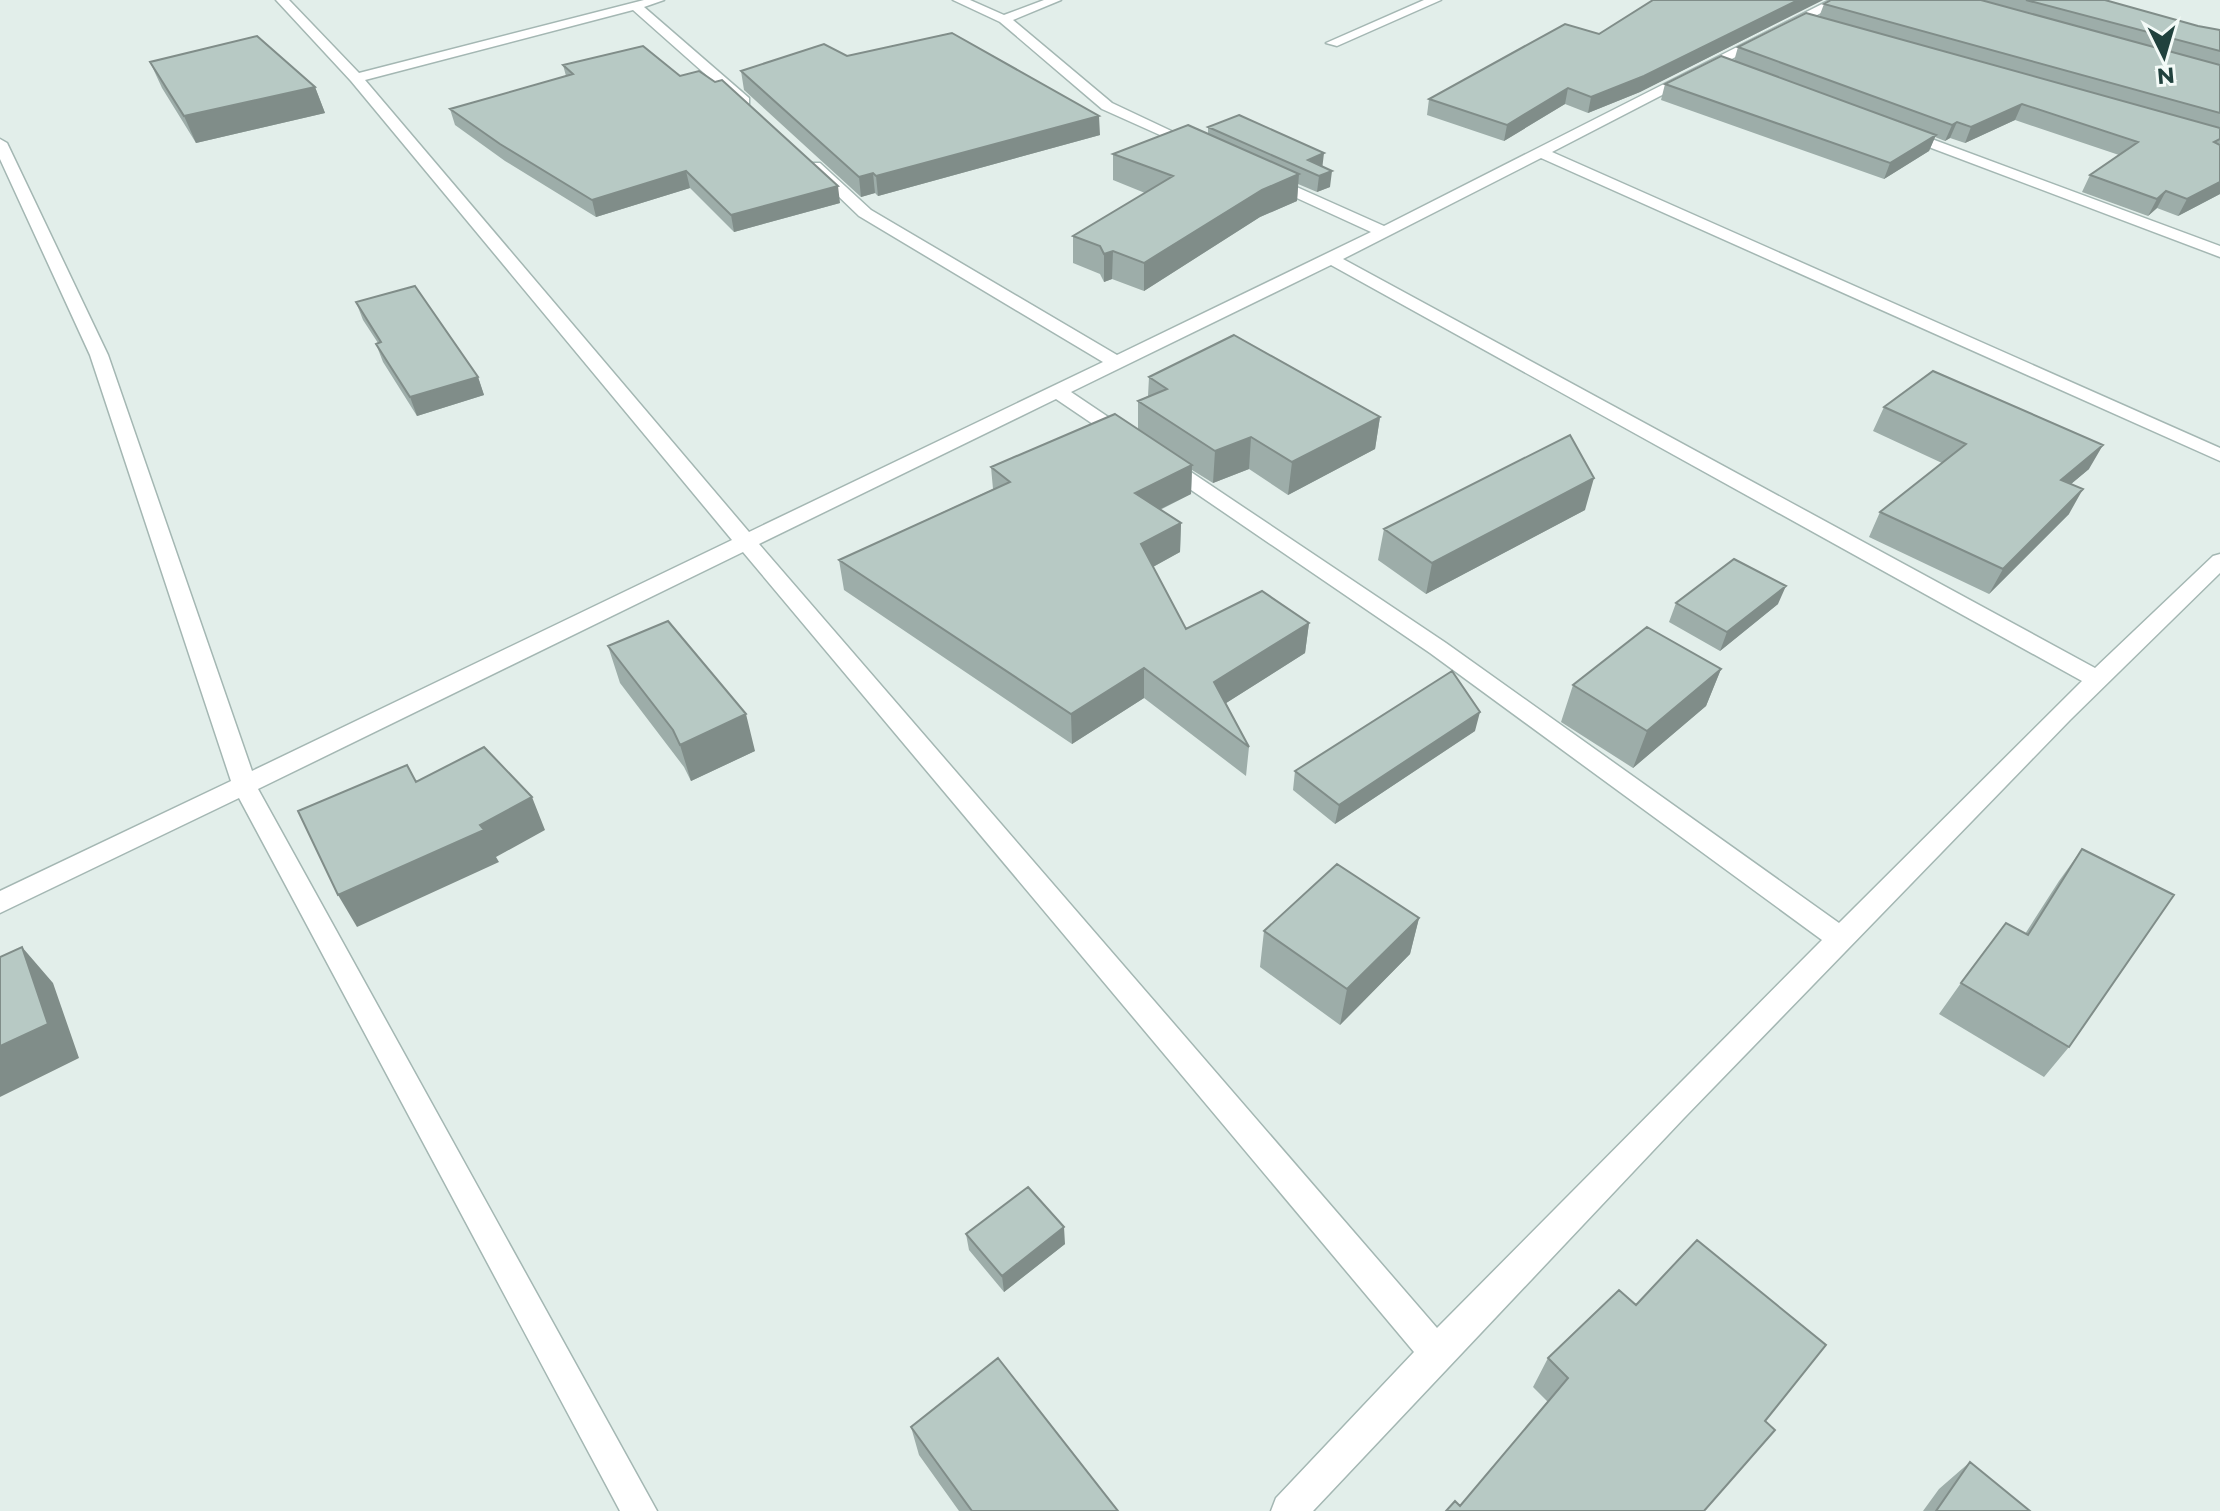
<svg xmlns="http://www.w3.org/2000/svg" width="2220" height="1511" font-family="Montserrat,sans-serif">
<style>
.lines{fill:none;stroke-linecap:round;stroke-linejoin:round}
.minor-casing{stroke:#a4b7b3;stroke-width:3}
.minor{fill:#fff;fill-rule:evenodd}
.wall{fill:#9dada9}
.shaded-wall{fill:#808d89}
.building{fill:#b7c9c4;stroke:#808d89;stroke-width:2}
</style>
<rect width="100%" height="100%" fill="#e2eeea"/>
<g class="lines">
<!-- minor casing -->
<g class="minor-casing">
<path id="minor" d="M276,0H289L359,73L644,0H664L644,7L749,98V104H739L633,10L365,80L749,532L1103,362L859,216L810,169V163H820L871,210L1117,355L1371,232L1262,182V176H1272L1384,226L1830,0H1846L1552,152L2220,448V461L1541,158L1343,259L2095,668L2213,556L2220,554V573L2070,720L1684,1118L1313,1511H1271L1276,1498L1414,1352L743,552L258,789L657,1511H620L239,798L0,913V891L231,781L90,355L0,159V139L7,143L108,355L252,771L732,540L351,81ZM1331,265L2082,681L1839,923L1446,643L1173,460H1159L1156,464L1159,468L1430,653L1822,940L1437,1328L759,544L1056,399L1118,441H1132L1135,437L1132,433L1071,392Z
M953,0H970L1004,15L1044,0H1061L1013,20L1112,103L1201,145L1194,149L1189,148L1102,109L1000,22Z
M1424,0H1441L1337,46L1326,43Z
M1902,128L2220,246V257L1897,135L1895,132Z"/>
</g>
<!-- minor -->
<use href="#minor" class="minor"/>
</g>
<!-- wall -->
<path class="wall" d="M1653,0H1823L1640,92L1588,113L1565,104L1504,141L1427,115L1429,99L1599,34Z
M1831,0H2105L2198,26L2220,30V194L2178,216L2157,208L2148,216L2082,192L2090,175L2119,155L2015,120L1965,143L1950,138L1945,141L1935,137L1929,151L1884,179L1661,100L1665,84L1734,61L1738,47L1819,17L1824,4Z
M847,56L1100,135L878,196L875,193L861,197L744,90L741,71Z
M150,62L315,87L325,113L196,143L162,88Z
M563,65L680,76L840,203L734,232L690,188L596,217L505,161L455,125L450,109L566,76Z
M1208,127L1323,166L1330,187L1317,192L1298,184L1297,201L1260,217L1144,291L1112,279L1104,282L1100,274L1073,263V236L1145,193L1113,180V154L1208,134Z
M356,302L478,377L484,395L417,416L383,362L376,344L378,343L363,320Z
M1149,377L1380,417L1375,449L1288,495L1249,469L1213,483L1192,470L1191,494L1160,510L1181,523L1180,552L1153,567L1186,629L1309,623L1305,653L1226,703L1249,747L1246,776L1144,698L1072,744L844,590L839,560L993,489L991,467L1138,429V401L1148,396Z
M1884,407L2089,469L2071,484L2069,514L1989,594L1869,537L1880,512L1942,463L1873,431Z
M1585,510L1426,594L1378,560L1384,529Z
M1676,603L1778,604L1720,651L1669,622Z
M608,646L755,751L691,781L684,767L620,683Z
M1721,669L1706,706L1633,768L1561,722L1573,685Z
M1475,731L1335,824L1293,790L1295,771Z
M2082,849L2069,1047L2044,1077L1939,1014L1961,983L2025,934L2059,881Z
M1419,918L1410,954L1340,1025L1260,967L1264,931Z
M966,1234L1065,1244L1004,1292L969,1250Z
M1548,1358L1765,1421L1460,1506L1548,1402L1533,1387Z
M911,1427L1118,1511H959L919,1455Z
M1970,1462L2030,1511H1923L1939,1489Z"/>
<!-- shaded-wall -->
<path class="shaded-wall" d="M1798,0H1823L1640,92L1588,113L1591,97Z
M315,87L325,113L196,143L184,116Z
M1568,88L1565,104L1504,141L1507,125Z
M2022,104L2015,120L1965,143L1971,127Z
M1099,116L1100,135L878,196L876,176Z
M1957,122L1950,138L1945,141L1952,125Z
M1936,135L1929,151L1884,179L1890,163Z
M1324,153L1322,170L1308,160Z
M686,171L690,188L596,217L592,200Z
M1332,171L1330,187L1317,192L1319,176Z
M873,173L875,193L861,197L859,177Z
M1299,174L1297,201L1260,217L1144,291V263L1262,190Z
M2220,182V194L2178,216L2187,199Z
M838,186L840,203L734,232L731,215Z
M2166,191L2157,208L2148,216L2157,199Z
M1113,251L1112,279L1104,282V254Z
M478,377L484,395L417,416L410,397Z
M1380,417L1375,449L1288,495L1292,462Z
M1251,437L1249,469L1213,483L1215,451Z
M2103,445L2089,469L2047,504L2061,480Z
M1192,465L1191,494L1134,522L1135,493Z
M1594,478L1585,510L1426,594L1432,563Z
M2083,489L2069,514L1989,594L2003,569Z
M1181,523L1180,552L1140,574L1141,544Z
M1786,586L1778,604L1720,651L1727,632Z
M1309,623L1305,653L1212,712L1214,682Z
M1144,668V698L1072,744L1071,714Z
M1721,669L1706,706L1633,768L1647,731Z
M1480,712L1475,731L1335,824L1339,805Z
M746,714L755,751L691,781L680,745Z
M532,797L545,830L496,857L499,862L357,927L338,895L480,825Z
M1419,918L1410,954L1340,1025L1347,989Z
M22,947L53,983L79,1058L0,1097V1046Z
M1064,1227L1065,1244L1004,1292L1002,1276Z"/>
<!-- building -->
<path class="building" d="M1653,0H1798L1644,76L1591,97L1568,88L1507,125L1429,99L1565,24L1599,34Z
M1831,0H1981L2220,65V113L1824,4Z
M2026,0H2105L2198,26L2220,30V51Z
M1806,13L2220,128V139L2214,142L2220,145V182L2187,199L2166,191L2157,199L2090,175L2138,142L2022,104L1971,127L1957,122L1952,125L1738,47Z
M952,33L1099,116L876,176L873,173L859,177L741,71L824,44L847,56Z
M257,36L315,87L184,116L150,62Z
M643,46L680,76L699,71L715,82L722,80L838,186L731,215L686,171L592,200L500,144L450,109L573,74L563,65Z
M1721,56L1936,135L1890,163L1665,84Z
M1239,115L1324,153L1308,160L1332,171L1319,176L1208,127Z
M1188,125L1299,174L1262,190L1144,263L1113,251L1104,254L1100,246L1073,236L1173,176L1113,154Z
M415,286L478,377L410,397L376,344L381,342L356,302Z
M1234,335L1380,417L1292,462L1251,437L1215,451L1138,401L1167,389L1149,377Z
M1933,371L2103,445L2061,480L2083,489L2003,569L1880,512L1966,444L1884,407Z
M1115,414L1192,465L1135,493L1181,523L1141,544L1186,629L1262,591L1309,623L1214,682L1249,747L1144,668L1071,714L839,560L1010,482L991,467Z
M1570,435L1594,478L1432,563L1384,529Z
M1734,559L1786,586L1727,632L1676,603Z
M668,621L746,714L680,745L673,730L608,646Z
M1647,627L1721,669L1647,731L1573,685Z
M1452,671L1480,712L1339,805L1295,771Z
M484,747L532,797L480,825L484,830L338,895L298,811L407,765L416,782Z
M2082,849L2174,895L2069,1047L1961,983L2006,923L2028,935Z
M1337,864L1419,918L1347,989L1264,931Z
M22,947L48,1024L0,1046V957Z
M1028,1187L1064,1227L1002,1276L966,1234Z
M1697,1240L1826,1345L1765,1421L1775,1430L1704,1511H1446L1455,1501L1460,1506L1568,1378L1548,1358L1619,1290L1636,1305Z
M998,1358L1118,1511H972L911,1427Z
M1970,1462L2030,1511H1936Z"/>
<!-- north arrow -->
<g transform="translate(2164 56) rotate(175)" stroke="#f3faf7" stroke-width="6" paint-order="stroke">
<path d="M0-6L14 30L0 20L-14 30Z" fill="#20413d"/>
<text y="-12" font-size="22" font-weight="bold" text-anchor="middle" fill="#20413d">N</text>
</g>
</svg>
